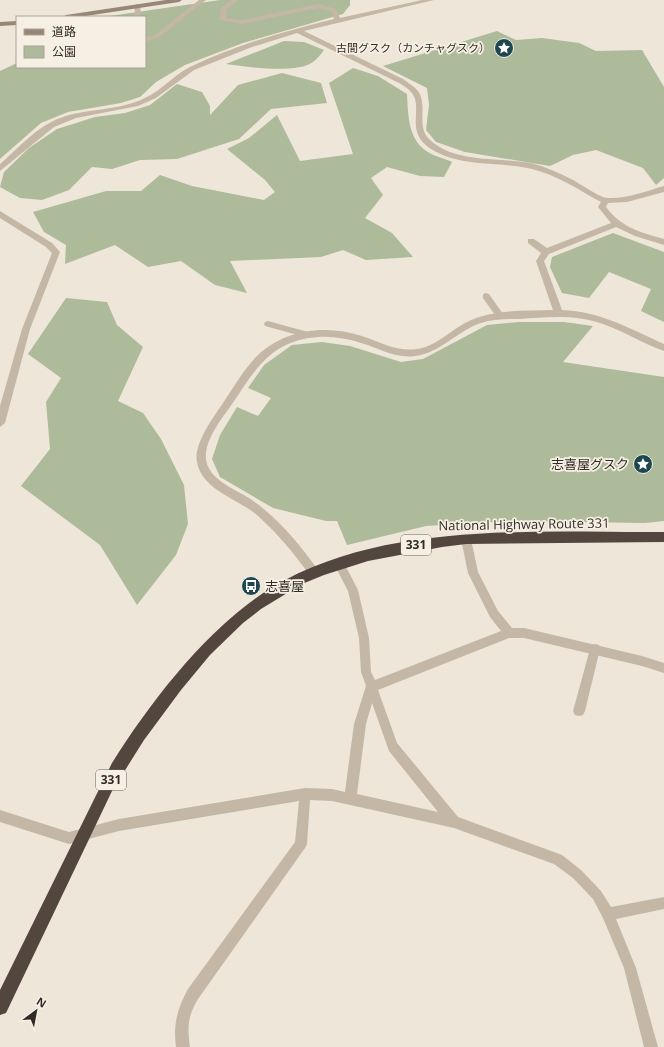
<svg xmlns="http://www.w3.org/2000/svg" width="664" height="1047" font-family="'Open Sans','Noto Sans JP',sans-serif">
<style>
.green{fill:#adbb9a}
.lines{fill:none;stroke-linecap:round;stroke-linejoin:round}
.lane{fill:#c5b7a5;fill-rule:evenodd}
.street{fill:#c5b7a5;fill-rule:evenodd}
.secondary{fill:#988677;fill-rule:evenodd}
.highway{fill:#52463e;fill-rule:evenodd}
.labels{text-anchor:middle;stroke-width:3.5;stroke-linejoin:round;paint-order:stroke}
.far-poi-label{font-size:11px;fill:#312a26;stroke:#f6f0e4;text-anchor:end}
.shield{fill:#f6f0e4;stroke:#6c655f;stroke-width:1}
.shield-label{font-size:12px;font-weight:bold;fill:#312a26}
.poi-label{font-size:13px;fill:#312a26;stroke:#f6f0e4;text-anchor:end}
.street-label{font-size:13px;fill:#312a26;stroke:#f6f0e4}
</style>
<rect width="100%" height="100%" fill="#eee6d8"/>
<!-- green -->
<path class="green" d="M220,0H350V5L343,14L243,43L185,65L156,82L140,97L121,103L68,112L41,123L0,159V71L17,63V67H145V17H103Z
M497,31L516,40L542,38L579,43L596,51L642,50L664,87V178L656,185L643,168L596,150L573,155L550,166L465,152L436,142L426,130L429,105L427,88L383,66Z
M284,41L304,42L324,50C321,54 317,59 313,62C297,74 246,67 226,64Z
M353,68L378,76L407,94C408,113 408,138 425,150C432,156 444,158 452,162L444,177L420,176L387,167L371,178L383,195L365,218L392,233L413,257L366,260L343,250L321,257L230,261L247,293L215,285L181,261L148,267L115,245L65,264L66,245L44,232L33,212L106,191H141L160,175L192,186L264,200L275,192L265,180L227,149L249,138L277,115L300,161L353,154L329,83Z
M282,73L321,83L327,103L271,109L239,139L177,159L140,160L112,169L92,167L69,190L42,200L20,198L0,187L4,172L29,148L57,129L95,117L125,113L150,105L177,84L202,92L210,106V115L238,85Z
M613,233L664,252V322L641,311L651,289L609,272L589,298L562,293L550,267L552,257Z
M66,298L107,302L117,325L143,347L118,401L143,413L161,439L184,485L188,524L176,555L137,605L100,545L21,486L50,449L46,402L61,378L28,354Z
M519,322H564L593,326L563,362L664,377V521L645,523L513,521L426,526L347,545L337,521H326L273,508L220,477L212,459L220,435L237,407L258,416L271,398L248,388L264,365L292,345L322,342L350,346L401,362L423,359L487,325Z"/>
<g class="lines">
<!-- lane -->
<path class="lane" d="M486,293L489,294L503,314L504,316L503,318H497L483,298V294Z
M268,321L308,332L309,334L305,337L265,326L264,324L265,322Z
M595,644L599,645L600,649L585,711L583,715L579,716L575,715L573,711L590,649L591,645Z"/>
<!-- street -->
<path class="street" d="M199,0H206L159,37L145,42V38L155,35Z
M231,0H238L227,9L226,18L242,20L318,4L336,9L340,18L422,0H434L304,31L403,79C408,83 414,86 418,91C428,105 416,126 429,139C455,164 499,157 531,163C546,167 560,173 573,180C581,184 600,198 608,198C627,199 646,191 664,186V192L627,202L608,203L606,207C620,227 642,233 664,239V245L635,236L616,227L549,254L544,261L562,310C599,311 631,329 664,344V351C643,344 624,331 603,324C576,314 548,317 519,319C507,319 493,319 481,323C458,330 441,353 415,356C396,359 379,348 361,343C327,331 286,335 261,364C249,377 240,393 230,407C220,421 201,445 207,464C212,479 231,488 244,495C274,513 298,542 318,570L319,573L318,576L314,578L310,576C295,554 277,533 257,515C238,499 202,490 197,462C193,444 215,415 225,400C234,386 244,370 255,358C283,329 325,324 362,336C379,342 398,352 417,349C435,347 451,330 467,322C492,309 526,311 553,310L536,261L541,253L528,243V239H534L547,248L611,223L598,207L601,202C579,190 557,175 532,169C500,161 461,168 431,149C403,131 425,108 411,92C408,88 402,85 399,83L297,33L252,47L194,70L156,98L138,106L76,118L54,127L0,171V164C19,148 36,127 60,118C87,108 119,111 145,98C162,90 174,75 190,67C236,45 285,31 334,19L331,11L318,8L242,24L220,20L221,8Z
M137,4L140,6L141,13L138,17H132L135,13L134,6Z
M0,211L52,243L60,252L30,329L5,423L0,427V406L22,329L52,253L46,247L0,218Z
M466,535L470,536L471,539L478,572L498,611L512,628H524L642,656L664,663V673L642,666L524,638H509L378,690L397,743L458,817L562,855L581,870L601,891L611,907L664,897V909L616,919L636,968L658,1047H644L624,968L603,918L593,899L573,878L554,864L454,828L332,801L310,800L307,844L305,848L198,999C188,1015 187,1028 190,1047H176C173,1025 177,1009 188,989L295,842L299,801L119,831L69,844L0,822V810L69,832L119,819L305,788L332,789L345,792L354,724L366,686L361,672L359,638L348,591L334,564L335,561L339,559L343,561L358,590L369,638L371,672L375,680L501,631L490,617L468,573L461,539L462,536ZM372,703L389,751L438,812L357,794L366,724Z"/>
<!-- secondary -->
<path class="secondary" d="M166,0H182L179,2L79,17H63L66,15Z
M17,21V25L0,26V22Z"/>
<!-- highway -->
<path class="highway" d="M664,532V542L466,544L442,547L368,561L324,575L302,584L261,609L243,623L210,655L181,690L144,740L112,791L6,1013L0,1015V990L112,763C151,701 208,627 271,588C384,520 537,533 664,532Z"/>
</g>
<!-- icons -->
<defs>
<g id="sight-disc" transform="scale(1)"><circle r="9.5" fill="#1f474f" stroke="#f6f0e4"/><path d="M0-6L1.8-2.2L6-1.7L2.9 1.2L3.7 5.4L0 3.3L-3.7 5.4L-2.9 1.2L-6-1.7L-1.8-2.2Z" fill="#fff"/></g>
<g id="bus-disc" transform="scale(1)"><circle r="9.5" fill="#1f474f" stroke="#f6f0e4"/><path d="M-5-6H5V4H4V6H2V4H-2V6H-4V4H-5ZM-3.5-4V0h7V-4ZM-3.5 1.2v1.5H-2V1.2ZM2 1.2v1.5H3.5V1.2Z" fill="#fff"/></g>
</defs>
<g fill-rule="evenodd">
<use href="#sight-disc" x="504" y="48"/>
<use href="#sight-disc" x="643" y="464"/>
<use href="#bus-disc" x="251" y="586"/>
</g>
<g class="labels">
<!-- far-poi labels -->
<g class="far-poi-label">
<text x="490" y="52">古間グスク（カンチャグスク）</text>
</g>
<!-- shield labels -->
<g class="shield">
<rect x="401" y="535" width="30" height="20" rx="3"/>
<rect x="96" y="770" width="30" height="20" rx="3"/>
</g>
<g class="shield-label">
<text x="416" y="549">331</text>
<text x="111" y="784">331</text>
</g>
<!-- poi labels -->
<g class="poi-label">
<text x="629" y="469">志喜屋グスク</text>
<text x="265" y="591" text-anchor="start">志喜屋</text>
</g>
<!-- street labels -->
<g class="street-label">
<text transform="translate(524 524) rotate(-1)" y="5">National Highway Route 331</text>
</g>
</g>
<!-- legend -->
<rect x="16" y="16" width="130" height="52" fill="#f6f0e4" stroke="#a7a198"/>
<rect x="24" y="29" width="20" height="6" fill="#988677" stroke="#a7a198"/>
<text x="52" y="36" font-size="12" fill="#312a26">道路</text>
<rect x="24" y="46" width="20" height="12" fill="#adbb9a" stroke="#a7a198"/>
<text x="52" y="56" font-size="12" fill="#312a26">公園</text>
<!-- north arrow -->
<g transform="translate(36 1011) rotate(32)" stroke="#f6f0e4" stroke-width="3" paint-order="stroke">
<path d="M0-3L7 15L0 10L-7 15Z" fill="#312a26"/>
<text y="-6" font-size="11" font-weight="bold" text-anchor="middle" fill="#312a26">N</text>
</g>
</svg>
